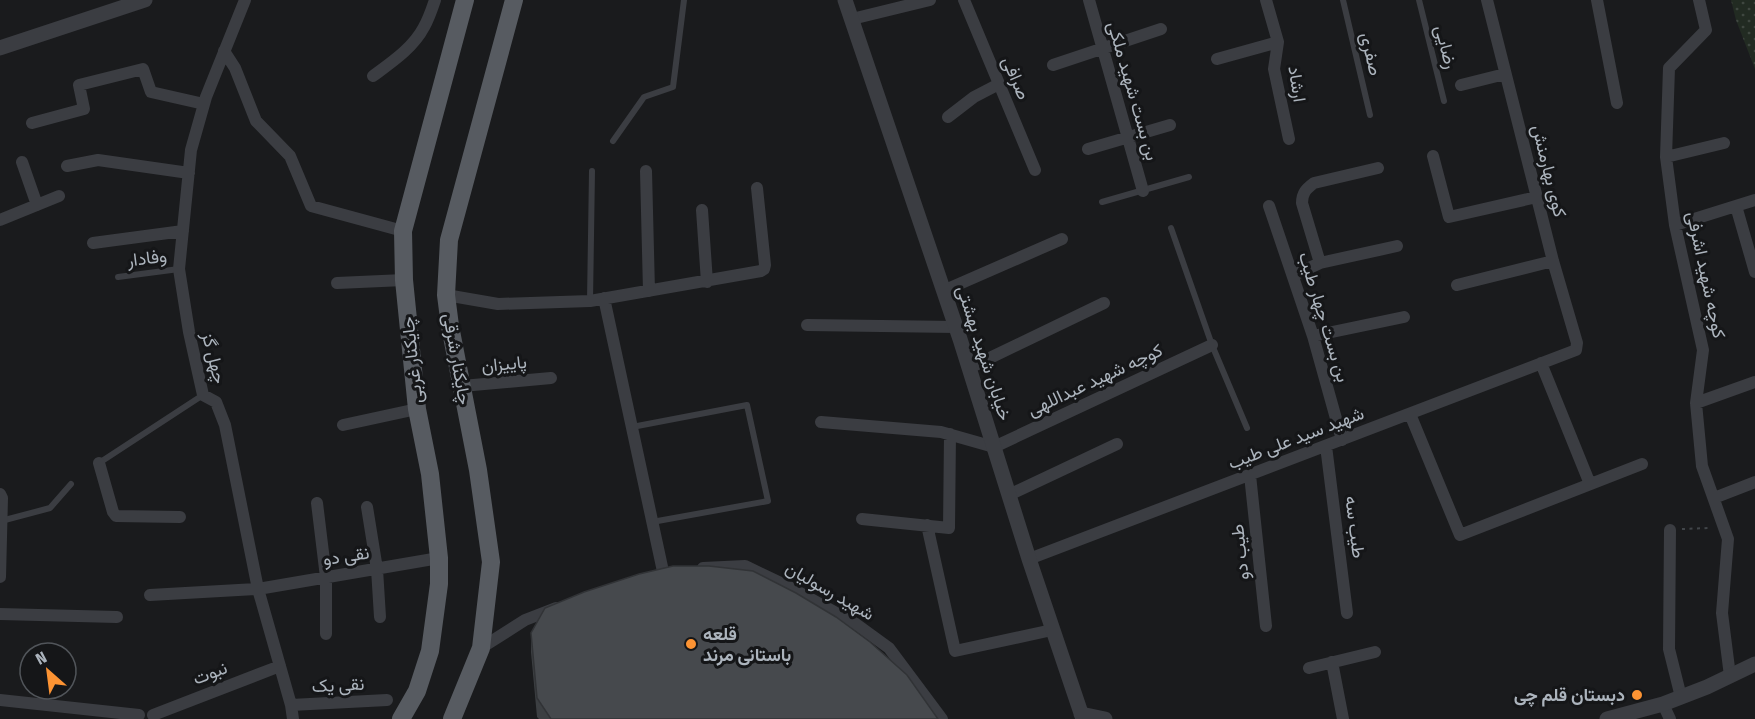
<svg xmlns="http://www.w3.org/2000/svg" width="1755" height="719" font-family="'Fira Sans Condensed',Vazirmatn,sans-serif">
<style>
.grass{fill:url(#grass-dots)}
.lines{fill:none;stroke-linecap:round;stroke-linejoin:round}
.path{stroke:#414549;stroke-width:2;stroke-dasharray:3 4.5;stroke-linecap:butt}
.service{stroke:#3b3d42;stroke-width:6}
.minor{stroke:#3b3d42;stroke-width:12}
.tertiary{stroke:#3b3d42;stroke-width:15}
.primary{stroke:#575b61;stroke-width:18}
.wall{fill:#3c3f42}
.building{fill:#46494d;stroke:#313336;stroke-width:1.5}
.poi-dot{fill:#fc9333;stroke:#151618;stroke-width:2}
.labels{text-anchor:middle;stroke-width:6;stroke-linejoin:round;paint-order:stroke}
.street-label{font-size:18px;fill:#acb4bd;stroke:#151618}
.poi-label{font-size:18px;font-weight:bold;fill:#acb4bd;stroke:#151618;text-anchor:start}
</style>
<defs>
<pattern id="grass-dots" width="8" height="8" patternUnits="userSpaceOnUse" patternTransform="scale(1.5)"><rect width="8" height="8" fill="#222b22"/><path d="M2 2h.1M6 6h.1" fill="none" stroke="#3f4740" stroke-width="1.8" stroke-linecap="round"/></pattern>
</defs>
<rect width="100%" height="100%" fill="#1a1b1d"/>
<!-- grass -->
<path class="grass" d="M1731,0H1755V69L1736,20Z"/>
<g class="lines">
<!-- path -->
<path class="path" d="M1682,529L1709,528"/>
<!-- service -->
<path class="service" d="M1343,0L1370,115
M1419,0L1444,101
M613,141L644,97L673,87L684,0
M1102,202L1189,177
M1171,228L1212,345L1247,428
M118,277L179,269
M590,301L592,171
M632,427L747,405L768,501L652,522
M99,463L203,395
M1,521L50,508L71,484"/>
<!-- minor -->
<path class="minor" d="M245,0L206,97L191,150L179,269L189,332L203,395L216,402L225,425L258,589L291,705L293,719
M964,0L1035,170
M1089,0L1143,191
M1266,0L1278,42L1274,69L1289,139
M1597,0L1617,103
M1699,0L1706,30L1669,68L1666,157L1675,225L1703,350L1696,403L1702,466L1728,539L1722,613L1730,676
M852,19L930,0
M224,51L235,68L256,121L290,156L311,206L403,231
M1217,59L1278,42
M1053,65L1161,29
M373,76C392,62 413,48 424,27C429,18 432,9 435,0
M1461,85L1505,74
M948,117L974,97L999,84
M32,123L84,109L79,85L143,69L151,92L204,104
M1088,149L1170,125
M1433,156L1449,217L1537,197
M1666,157L1724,143
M22,162L37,205
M67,166L98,160L189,173
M646,171L649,291
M1269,206L1313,336L1342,440
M1736,206L1755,272
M702,210L707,282
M0,220L59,196
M1675,225L1755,200
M93,243L183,231
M1320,263L1302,203C1302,193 1306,189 1314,183L1378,168
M1294,275L1320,263L1397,246
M337,283L404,280
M1457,285L1553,261
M943,291L1062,239
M446,295L498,304L590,301L761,271L764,269L765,265L757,188
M604,298L664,576
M807,325L956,327
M1313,336L1404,317
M1541,363L1590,484
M969,368L1104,303
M462,386L551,378
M1696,403L1755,382
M1410,414L1460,535L1642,464
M821,422L941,432L994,447L1212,345
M343,425L417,409
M1326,446L1347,613
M99,463L113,512L116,516L180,517
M1250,475L1266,626
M0,494L2,498L0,577
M1009,495L1117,444
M1714,498L1755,482
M317,503L326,577V634
M367,507L377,569L380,617
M862,519L949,528L950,434
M927,525L955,651L1052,630
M1670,530L1669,649L1681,697
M1029,559L1576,350L1577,343L1553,261L1487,0
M703,568L745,566L791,588L856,624L889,648L942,719
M150,595L258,589L439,558
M0,614L117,617
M481,648L525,620L556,608
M1332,662L1343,719
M1309,668L1375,652
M0,700L139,715
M1663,704L1670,719
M291,705L387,700
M153,715L280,666"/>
<!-- tertiary -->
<path class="tertiary" d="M845,0L960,339L1029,559L1083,719
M0,48L145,0
M1081,714L1105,719
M1607,719L1663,704L1707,687L1755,664"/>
<!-- primary -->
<path class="primary" d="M401,719L417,691L430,651L439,584V558L430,474L417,409L404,280L403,231L465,0
M452,719L481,648L491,562L478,470L450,326L446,295L449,240L514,0"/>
</g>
<!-- wall -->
<path class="wall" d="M531,633L938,719H539L537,717L531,652Z"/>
<!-- building -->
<path class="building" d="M673,566H709L753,571L796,593L836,617L870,642L907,675L938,719H551L537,698L531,633L545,608L584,592L639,574Z"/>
<!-- markers -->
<g class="poi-dot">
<circle cx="691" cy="644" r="6"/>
<circle cx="1637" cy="695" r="6"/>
</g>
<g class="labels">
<!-- street labels -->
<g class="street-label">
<text transform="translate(1446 47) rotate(76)" y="6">رضایی</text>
<text transform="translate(1371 54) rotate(77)" y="6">صفری</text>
<text transform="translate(1016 78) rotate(67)" y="6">صرافی</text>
<text transform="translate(1297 84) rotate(81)" y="6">ارشاد</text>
<text transform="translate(1133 91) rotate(74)" y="6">بن بست شهید ملکی</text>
<text transform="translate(1549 171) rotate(76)" y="6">کوی بهارمنش</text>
<text transform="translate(147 258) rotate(-7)" y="6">وفادار</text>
<text transform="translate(1706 275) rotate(78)" y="6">کوچه شهید اشرفی</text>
<text transform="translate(1324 317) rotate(73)" y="6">بن بست چهار طیب</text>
<text transform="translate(984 353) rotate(72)" y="6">خیابان شهید بهشتی</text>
<text transform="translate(214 358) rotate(76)" y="6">چهل گز</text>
<text transform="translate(457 359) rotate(80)" y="6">چایکنار شرقی</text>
<text transform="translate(412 360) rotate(-96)" y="6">چایکنار غربی</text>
<text transform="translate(504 364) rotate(-6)" y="6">پاییزان</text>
<text transform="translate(1095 380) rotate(-25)" y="6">کوچه شهید عبداللهی</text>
<text transform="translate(1296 438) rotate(-21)" y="6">شهید سید علی طیب</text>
<text transform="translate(1355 527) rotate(83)" y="6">طیب سه</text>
<text transform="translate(1240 552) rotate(-96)" y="6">طیب دو</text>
<text transform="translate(346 556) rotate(-9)" y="6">نقی دو</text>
<text transform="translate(830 591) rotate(30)" y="6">شهید رسولیان</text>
<text transform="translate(210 673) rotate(-21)" y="6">نبوت</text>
<text transform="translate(338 685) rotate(-3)" y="6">نقی یک</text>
</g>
<!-- poi labels -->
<g class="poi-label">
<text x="703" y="640">قلعه<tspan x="703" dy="21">باستانی مرند</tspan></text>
<text x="1625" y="701" text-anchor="end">دبستان قلم چی</text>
</g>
</g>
<!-- north arrow -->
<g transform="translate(48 671) rotate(332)"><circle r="28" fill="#151618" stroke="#51555a" stroke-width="1.5"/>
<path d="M0-4.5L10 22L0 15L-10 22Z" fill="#fc9333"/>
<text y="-9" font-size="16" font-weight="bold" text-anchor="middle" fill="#acb4bd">N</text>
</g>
</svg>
